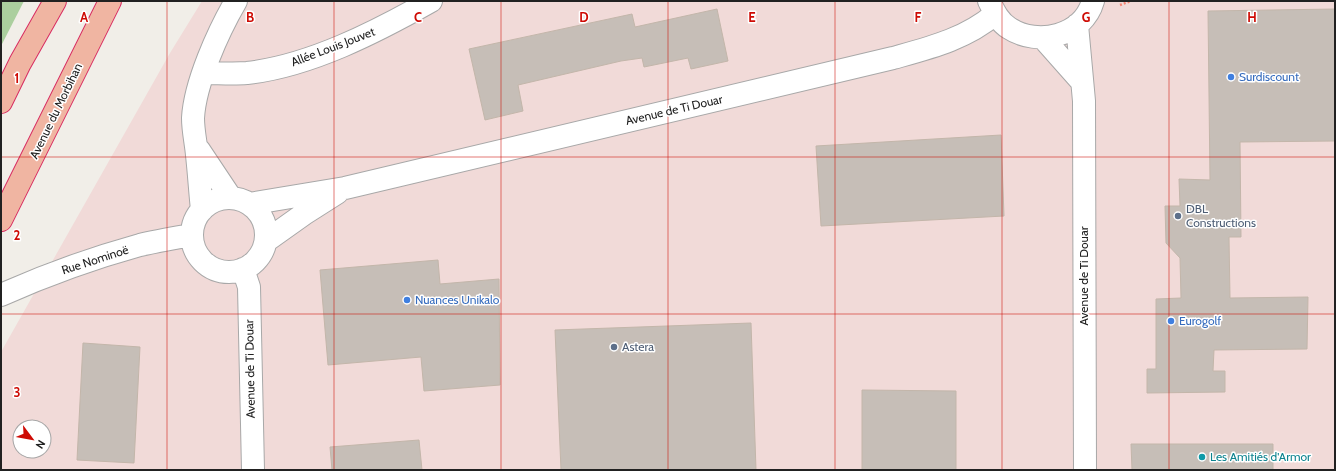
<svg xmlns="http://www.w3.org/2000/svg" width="1336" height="471" font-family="Cabin,sans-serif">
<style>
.commercial{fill:#f1dad8;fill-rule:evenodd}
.forest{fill:#abcf9e}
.building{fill:#c6beb7;stroke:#c3b6aa}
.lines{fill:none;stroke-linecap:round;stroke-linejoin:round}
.minor-casing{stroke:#a8a8a8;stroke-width:24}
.trunk-casing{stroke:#d82c61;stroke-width:24}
.path{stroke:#f78573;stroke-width:2.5;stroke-dasharray:2 2;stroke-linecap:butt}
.minor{stroke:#fff;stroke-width:22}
.trunk{stroke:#f0b5a2;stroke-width:22}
.grid{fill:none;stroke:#ce0b04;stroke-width:1;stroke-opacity:0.55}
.shop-dot{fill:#3f7fe0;stroke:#fff;stroke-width:1.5}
.service-dot{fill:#5c6f8a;stroke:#fff;stroke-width:1.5}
.culture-dot{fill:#0f9aa8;stroke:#fff;stroke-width:1.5}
.labels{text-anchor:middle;stroke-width:3;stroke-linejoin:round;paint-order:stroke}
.street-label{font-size:12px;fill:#212121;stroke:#fff}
.shop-label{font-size:12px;fill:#366cbe;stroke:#fff;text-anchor:start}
.service-label{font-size:12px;fill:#4e5e75;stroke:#fff;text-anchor:start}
.culture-label{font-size:12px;fill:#0d838f;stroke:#fff;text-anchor:start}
.grid-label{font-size:13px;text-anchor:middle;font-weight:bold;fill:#ce0b04;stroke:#fff;stroke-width:3;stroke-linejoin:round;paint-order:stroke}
</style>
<rect width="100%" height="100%" fill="#f1eee8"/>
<!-- commercial -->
<path class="commercial" d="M202,1H1335V470H1V352L170,53ZM20,427H44V451H20Z"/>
<!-- forest -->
<path class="forest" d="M1,1H24L1,46Z"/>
<!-- building -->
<path class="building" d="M717,9L728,61L691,69L688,58L644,67L642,58L621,61L518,85L523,111L485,120L469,49L632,14L635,27Z
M1335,9V141L1240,142L1241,237H1229L1230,298L1308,297L1307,349L1214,350L1213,371H1225V392L1147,393V369H1156V299L1181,298L1180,258L1166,243L1165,206H1180L1179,179L1210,180L1208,11Z
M1001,135L1004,216L821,226L816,146Z
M438,260L440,284L499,279L500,385L424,391L421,357L328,365L320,270Z
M751,323L756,470H561L555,330Z
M83,343L140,347L134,463L77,460Z
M862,390L956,391V470H862Z
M419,440L422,470H332L330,447Z
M1131,444H1273V470H1132Z"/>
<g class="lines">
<!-- minor casing -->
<g class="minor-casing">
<path id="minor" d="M989,1C994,11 999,22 1009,28C1038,47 1083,36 1093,1
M1077,25L1084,101L1085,470
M1043,38L1082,82
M204,73C218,73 233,74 247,73C310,66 376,32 431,1
M199,150L231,198
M192 235a37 37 0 1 1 74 0a37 37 0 1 1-74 0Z
M249,204L345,188L893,58C929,48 966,39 995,14
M202,210C200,191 199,173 197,155C196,143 193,131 193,118C195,83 218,32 236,1
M266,241L304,214L337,193
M243,269L249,287L253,470
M1,295C46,275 93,258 140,245C157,241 175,238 192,235"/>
</g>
<!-- trunk casing -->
<g class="trunk-casing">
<path id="trunk" d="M1,102L20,63L55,1
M1,220L110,1"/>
</g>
<!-- path -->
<path class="path" d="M1120,5L1131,1"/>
<!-- minor -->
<use href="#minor" class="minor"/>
<!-- trunk -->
<use href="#trunk" class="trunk"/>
</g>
<!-- grid -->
<path class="grid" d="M167,1V470M334,1V470M501,1V470M668,1V470M835,1V470M1002,1V470M1169,1V470M1,157H1335M1,314H1335"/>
<!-- markers -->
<g class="shop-dot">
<circle cx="1231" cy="77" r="4"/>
<circle cx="407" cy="300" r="4"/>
<circle cx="1171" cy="321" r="4"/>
</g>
<g class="service-dot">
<circle cx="1178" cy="216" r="4"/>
<circle cx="614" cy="347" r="4"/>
</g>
<circle class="culture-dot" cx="1202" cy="457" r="4"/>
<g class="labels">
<!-- street labels -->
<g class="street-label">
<text transform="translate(333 47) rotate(-21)" y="4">Allée Louis Jouvet</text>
<text transform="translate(674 110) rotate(-13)" y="4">Avenue de Ti Douar</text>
<text transform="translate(56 111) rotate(-64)" y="4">Avenue du Morbihan</text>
<text transform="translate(95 260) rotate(-18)" y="4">Rue Nominoë</text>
<text transform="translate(1084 276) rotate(-90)" y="4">Avenue de Ti Douar</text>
<text transform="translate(250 369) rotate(-91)" y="4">Avenue de Ti Douar</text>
</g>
<!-- shop labels -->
<g class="shop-label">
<text x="1239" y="81">Surdiscount</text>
<text x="415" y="304">Nuances Unikalo</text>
<text x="1179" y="325">Eurogolf</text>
</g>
<!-- service labels -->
<g class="service-label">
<text x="1186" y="213">DBL<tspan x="1186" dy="14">Constructions</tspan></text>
<text x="622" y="351">Astera</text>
</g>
<!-- culture labels -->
<g class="culture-label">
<text x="1210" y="461">Les Amitiés d'Armor</text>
</g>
</g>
<g class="grid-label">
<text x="84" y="22">A</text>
<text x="250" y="22">B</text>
<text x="418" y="22">C</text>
<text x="584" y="22">D</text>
<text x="752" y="22">E</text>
<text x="918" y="22">F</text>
<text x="1086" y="22">G</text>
<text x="1252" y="22">H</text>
<text x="17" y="83">1</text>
<text x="17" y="240">2</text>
<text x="17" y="397">3</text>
</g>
<!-- border -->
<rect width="1336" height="471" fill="none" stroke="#212121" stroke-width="4"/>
<!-- north arrow -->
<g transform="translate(32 439) rotate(122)"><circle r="19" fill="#ffffff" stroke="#a6a6a6"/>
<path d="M0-3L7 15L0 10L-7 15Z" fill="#ce0b04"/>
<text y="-6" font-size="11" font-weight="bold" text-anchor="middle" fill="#212121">N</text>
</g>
</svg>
